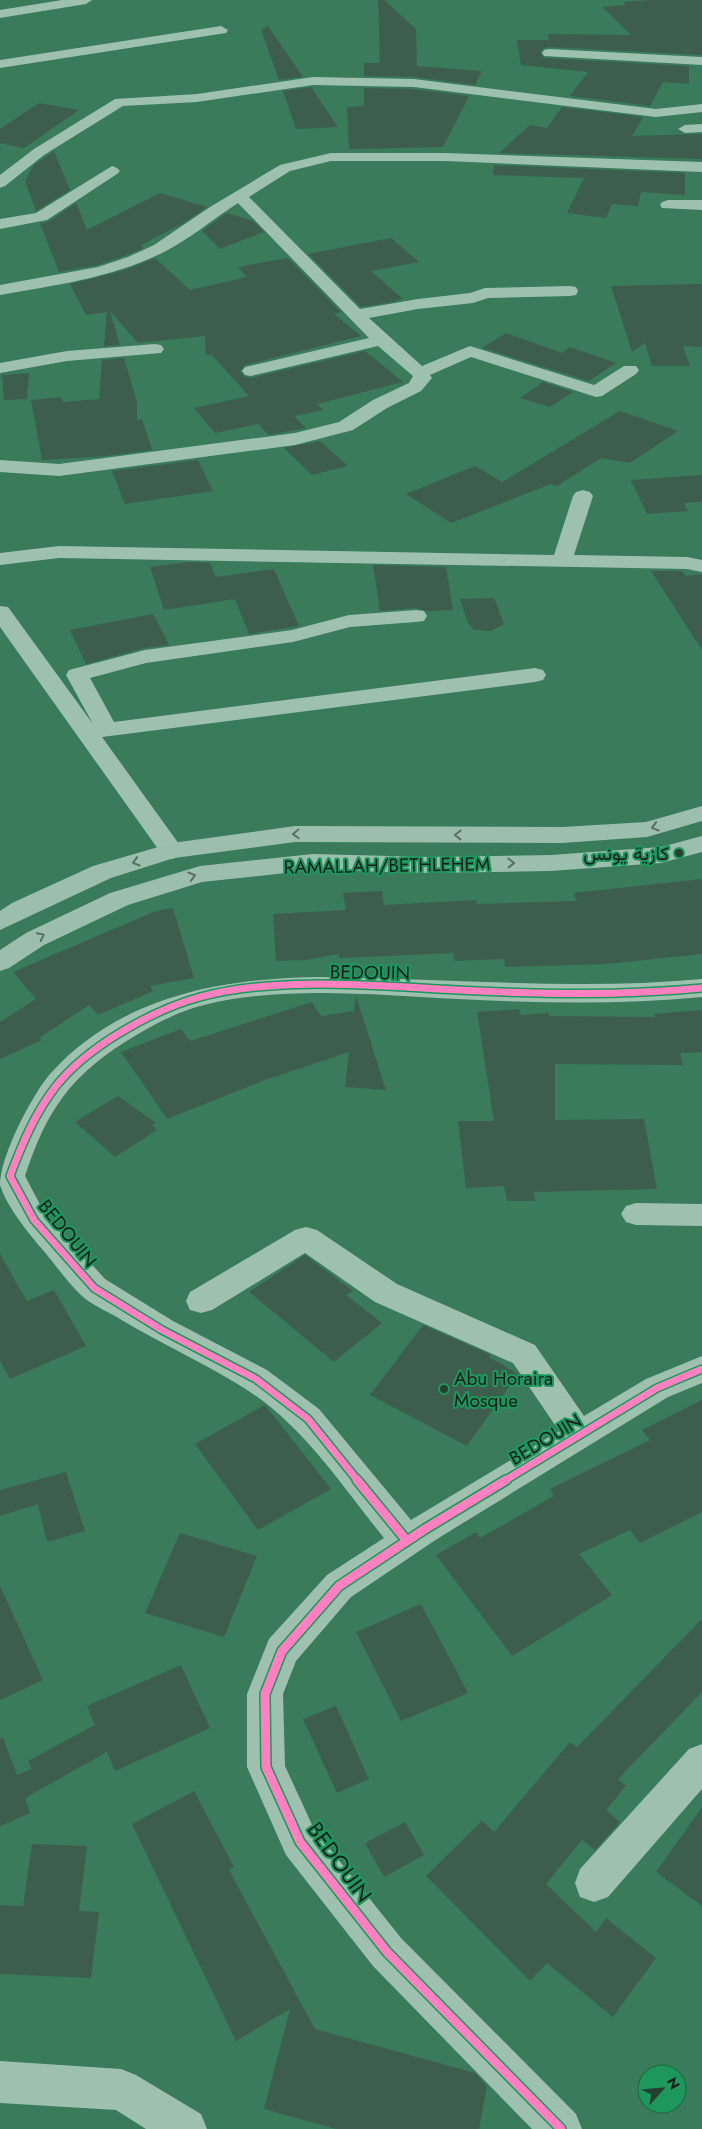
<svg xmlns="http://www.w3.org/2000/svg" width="702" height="2129" font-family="Jost,Vazirmatn,sans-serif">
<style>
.building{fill:#3d5e4e}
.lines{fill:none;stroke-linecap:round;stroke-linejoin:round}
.minor{fill:#9ec1af;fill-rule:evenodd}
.major{fill:#9cbeae;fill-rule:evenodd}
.cycleway-far1-casing{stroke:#1d975b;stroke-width:10}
.cycleway-casing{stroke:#1d975b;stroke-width:12}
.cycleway-far1{stroke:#ff80c0;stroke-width:7}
.cycleway{stroke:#ff80c0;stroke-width:9}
.oneway{stroke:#5c6e66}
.poi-dot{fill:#273e32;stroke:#1d975b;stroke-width:2}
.labels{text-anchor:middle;stroke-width:4;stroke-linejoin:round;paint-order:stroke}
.poi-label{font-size:19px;fill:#1d1d1d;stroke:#1d975b;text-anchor:end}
.street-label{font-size:19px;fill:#1d1d1d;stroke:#1d975b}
.near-street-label{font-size:22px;fill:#1d1d1d;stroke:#1d975b}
</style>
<rect width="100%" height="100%" fill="#397b5a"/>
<!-- building -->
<path class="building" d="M378,0H384L416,29L417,66L482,71L475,85L414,77L364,76V63H380Z
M653,0H702V55L549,47L544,48L540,52L544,58L689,66V84L663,82L650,106L570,96L588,72L521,65L517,40H549L548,34L631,35L602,7L626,5L623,2Z
M268,26L303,77L279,80L261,30Z
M311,87L338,127L296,129L283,91Z
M364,88L414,89L469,96L443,147L349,149L347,107L364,106Z
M39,103L79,110L24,148L0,143V129Z
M562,107L643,117L632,136L702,134V159L499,153L530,125L547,128Z
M54,151L70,190L36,211L25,181L34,165Z
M494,165L685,173V195L641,192L638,206L612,204L606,218L567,213L584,178L493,175Z
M160,193L207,207L182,224L141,245L144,248L127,255L98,265L59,272L40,223L48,222L76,203L87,230Z
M227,213L253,221L264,232L220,249L202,231Z
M391,238L419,262L371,271L403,299L392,302L361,307L308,254Z
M155,258L190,290L247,277L238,267L288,258L341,312L334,314L361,336L245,365L240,371L245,377L251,378L365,351L403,382L317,404L323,410L294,416L306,428L269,435L258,424L215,433L194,408L249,396L212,355H206L205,336L138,343L110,311L120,345L104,346L107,312L86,315L70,284L125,270Z
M702,284V347L683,346L690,366H652L645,343L632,352L611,286Z
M506,333L562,353L570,347L616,363L589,381L482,348Z
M124,358L137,402V420L142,419L152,450L106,456L42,460L31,400L61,397L63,402L99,399L102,360Z
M29,373L27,399L4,400L2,375Z
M543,382L573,392L550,407L520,398Z
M620,411L678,431L630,463L601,458L557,486L551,484L451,523L406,494L475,466L502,482Z
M320,441L348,466L312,475L284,448Z
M198,460L213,491L125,504L112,471Z
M702,475V502L684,503L688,511L647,514L631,480Z
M188,562L210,563L216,577L274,569L299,626L249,634L235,599L164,610L150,567Z
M373,565L446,567L453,610L426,611L416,608L380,611Z
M651,571H682L686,576L702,574V650Z
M494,598L504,624L491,631L474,630L468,623L460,599Z
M153,614L169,645L145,648L86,664L70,630Z
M702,879V954L606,964L505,967L504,959L455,961L453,953L340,958L338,954L306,960L276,961L273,914L346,910L343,893L382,891L384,905L476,900L477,904L577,901L573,893Z
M173,908L194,978L150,986L153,991L98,1015L89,1005L39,1038L42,1040L0,1059V1022L36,999L13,972L156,911Z
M356,996L386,1090L345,1087L349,1052L265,1080L167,1119L121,1052L181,1029L190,1041L312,1002L321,1016L354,1011Z
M519,1009L521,1015L549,1013V1016L655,1017L654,1014L702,1010V1052L680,1053L683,1065L555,1064V1120L644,1119L657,1189L534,1192L535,1201H507L504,1186L466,1188L458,1121H494L477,1012Z
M118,1096L156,1123L152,1125L157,1130L115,1157L75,1122Z
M0,1254L27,1301L54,1290L86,1346L10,1379L0,1361Z
M305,1255L353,1291L346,1295L382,1323L334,1362L249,1292Z
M423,1325L491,1355L489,1357L518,1374L467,1446L370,1395Z
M702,1400V1512L640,1543L630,1530L579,1554L612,1595L512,1656L436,1555L476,1532L480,1538L554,1496L550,1489L650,1440L642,1430Z
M265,1405L331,1489L258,1530L195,1444Z
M66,1472L85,1531L47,1542L38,1504L0,1516V1490Z
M180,1533L257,1556L224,1637L145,1613Z
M0,1586L43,1680L0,1700Z
M421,1604L468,1693L401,1721L356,1632Z
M702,1619V1692L618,1779L626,1786L606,1810L620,1822L595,1850L582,1840L546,1884L596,1932L606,1918L656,1958L613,2017L547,1963L530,1981L426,1876L482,1821L494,1832L570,1742L577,1747Z
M181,1665L210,1728L115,1771L107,1752L25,1798L30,1813L0,1826V1738H3L17,1775L32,1769L28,1761L95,1725L87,1706Z
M336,1706L369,1779L337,1793L303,1719Z
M194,1791L234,1867L229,1870L315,2029L475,2073L487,2086L479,2129H336L264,2109L290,2009L236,2041L132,1824Z
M702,1807V1906L656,1872Z
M405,1822L424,1855L384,1877L365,1843Z
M32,1844L87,1846L79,1911L99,1912L91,1978L0,1974V1905L23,1906Z"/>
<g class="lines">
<!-- minor -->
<path class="minor" d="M62,0H92L86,4L0,18V10Z
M221,26L228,30L226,33L0,68V60Z
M549,49L702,57V65L544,56L542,53L544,50Z
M313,77L414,79L656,109L702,104V112L656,117L414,87L313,85L197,102L123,106L44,155L5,186L0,188V175L34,149L115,99L197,94Z
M702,124V132L685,133L678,129L685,125Z
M331,153H445L702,162V172L445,161H331L290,171L249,197L360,309L418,299L470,293L485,288L570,286L576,287L578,291L576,295L570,296L488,298L473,303L418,309L369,318L422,366L470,346L594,385L624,366H636L639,370L636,374L602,396L596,397L471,357L430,375L432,378L421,391L387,408L353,430L295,445L59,476L0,472V460L59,464L295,433L339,422L373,400L409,383L413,376L378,346L251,376L245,375L242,371L245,367L369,338L238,203C213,219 190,239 164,252C113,278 55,285 0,295V285L98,267L128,257L154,245L210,207L280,165Z
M112,166L117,168L120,171L117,174L47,220L0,229V219L36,213Z
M668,200H702V210L662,208L660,205L662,202Z
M155,344L161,345L164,349L161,353L67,361L0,373V363L67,351Z
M583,490L590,492L593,496L574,555L687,557L702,560V572L687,569L59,558L0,565V553L59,546L554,555L573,496L576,492Z
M0,606L8,607L93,724L66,675L69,670L145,650L292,630L349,615L416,610L424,611L427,616L424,621L416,622L350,627L293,642L146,663L90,678L114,722L535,668L543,670L546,675L543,680L535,682L102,737L184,851L181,856L172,859L163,856L0,627Z
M321,977C448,978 575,991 702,979V997C621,1005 540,1003 458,999C378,995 283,985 204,1005C176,1012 149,1027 125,1042C98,1059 73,1080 56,1107C42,1128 33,1152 25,1176L44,1212L105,1279L173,1321L267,1370L319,1409L411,1520L559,1431L513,1363L375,1302L305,1253L212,1310L201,1313L190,1310L186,1301L190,1292L295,1230L306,1227L317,1230L397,1284L535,1345L584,1416L646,1379L702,1356V1383L668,1397L437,1539L351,1597L296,1661L283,1694L285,1766L314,1829L401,1938L576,2114L582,2129H532L373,1966L286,1855L247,1767V1694L269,1639L327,1575L384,1538C341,1485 303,1425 244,1388C203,1362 157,1342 115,1316C104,1310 91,1304 82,1296C67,1282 55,1264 42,1249C28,1233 6,1205 0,1185C0,1156 32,1095 50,1074C120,996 222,978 321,977Z
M636,1203L702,1204V1226L636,1225L626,1222L621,1214L626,1206Z
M702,1744V1789L608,1897L594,1902L580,1897L575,1883L580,1869L689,1749Z
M0,2061L121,2069L136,2075L201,2114L207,2129H146L116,2110L0,2103Z"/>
<!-- major -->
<path class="major" d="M702,806V821L647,837L562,843L295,842L174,858L111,878L0,930V911L12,903L93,866L172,843L295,826L562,827L646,822Z
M702,836V852L661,863L551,871L430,873L313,870L202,882L128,905L44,945L9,968L0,971V950L26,933L110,893L200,866L313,854L430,857L551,855L661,847Z"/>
<!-- cycleway-far1 casing -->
<g class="cycleway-far1-casing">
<path id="cycleway-far1" d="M358,1481L308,1419L256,1379L162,1330L94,1288L34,1220L10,1176C22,1144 35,1113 56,1086C73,1065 95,1048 118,1034C144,1018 171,1005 200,997C277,976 377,986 457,990C539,994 620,996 702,988
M504,1481L657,1388L702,1369"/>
</g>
<!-- cycleway casing -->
<g class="cycleway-casing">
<path id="cycleway" d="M357,1480L407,1541
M506,1480L425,1529L339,1586L282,1651L265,1694L266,1767L300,1842L387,1952L561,2129"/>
</g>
<!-- cycleway-far1 -->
<use href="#cycleway-far1" class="cycleway-far1"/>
<!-- cycleway -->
<use href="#cycleway" class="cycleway"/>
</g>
<!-- one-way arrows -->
<defs><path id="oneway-chevron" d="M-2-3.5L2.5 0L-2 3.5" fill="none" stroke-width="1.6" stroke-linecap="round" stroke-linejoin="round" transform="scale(1.25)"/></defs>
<g class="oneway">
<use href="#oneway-chevron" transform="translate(655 827) rotate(163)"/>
<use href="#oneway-chevron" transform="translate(296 834) rotate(177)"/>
<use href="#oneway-chevron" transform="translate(458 835) rotate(180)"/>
<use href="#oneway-chevron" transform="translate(136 862) rotate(163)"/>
<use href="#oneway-chevron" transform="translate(511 863) rotate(-1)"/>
<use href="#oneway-chevron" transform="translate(192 876) rotate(-17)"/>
<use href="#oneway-chevron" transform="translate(41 936) rotate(-26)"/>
</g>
<!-- markers -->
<g class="poi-dot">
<circle cx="679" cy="853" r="5"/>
<circle cx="444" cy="1389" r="5"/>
</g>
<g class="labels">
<!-- poi labels -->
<g class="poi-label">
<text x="669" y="860">كازية يونس</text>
<text x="454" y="1385" text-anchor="start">Abu Horaira<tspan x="454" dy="22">Mosque</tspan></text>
</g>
<!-- street labels -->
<g class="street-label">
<text transform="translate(387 865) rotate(-1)" y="7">RAMALLAH/BETHLEHEM</text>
<text transform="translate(370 972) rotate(1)" y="7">BEDOUIN</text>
<text transform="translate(68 1233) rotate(51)" y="7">BEDOUIN</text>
<text transform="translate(545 1439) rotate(-31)" y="7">BEDOUIN</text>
</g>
<!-- near-street labels -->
<g class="near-street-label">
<text transform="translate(340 1862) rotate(54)" y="8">BEDOUIN</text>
</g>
</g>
<!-- north arrow -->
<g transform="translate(662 2089) rotate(63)"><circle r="24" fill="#1d975b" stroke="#1d6642"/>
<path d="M0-4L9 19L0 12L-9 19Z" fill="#273e32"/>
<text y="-8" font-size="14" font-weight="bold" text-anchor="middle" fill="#1d1d1d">N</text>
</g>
</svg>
